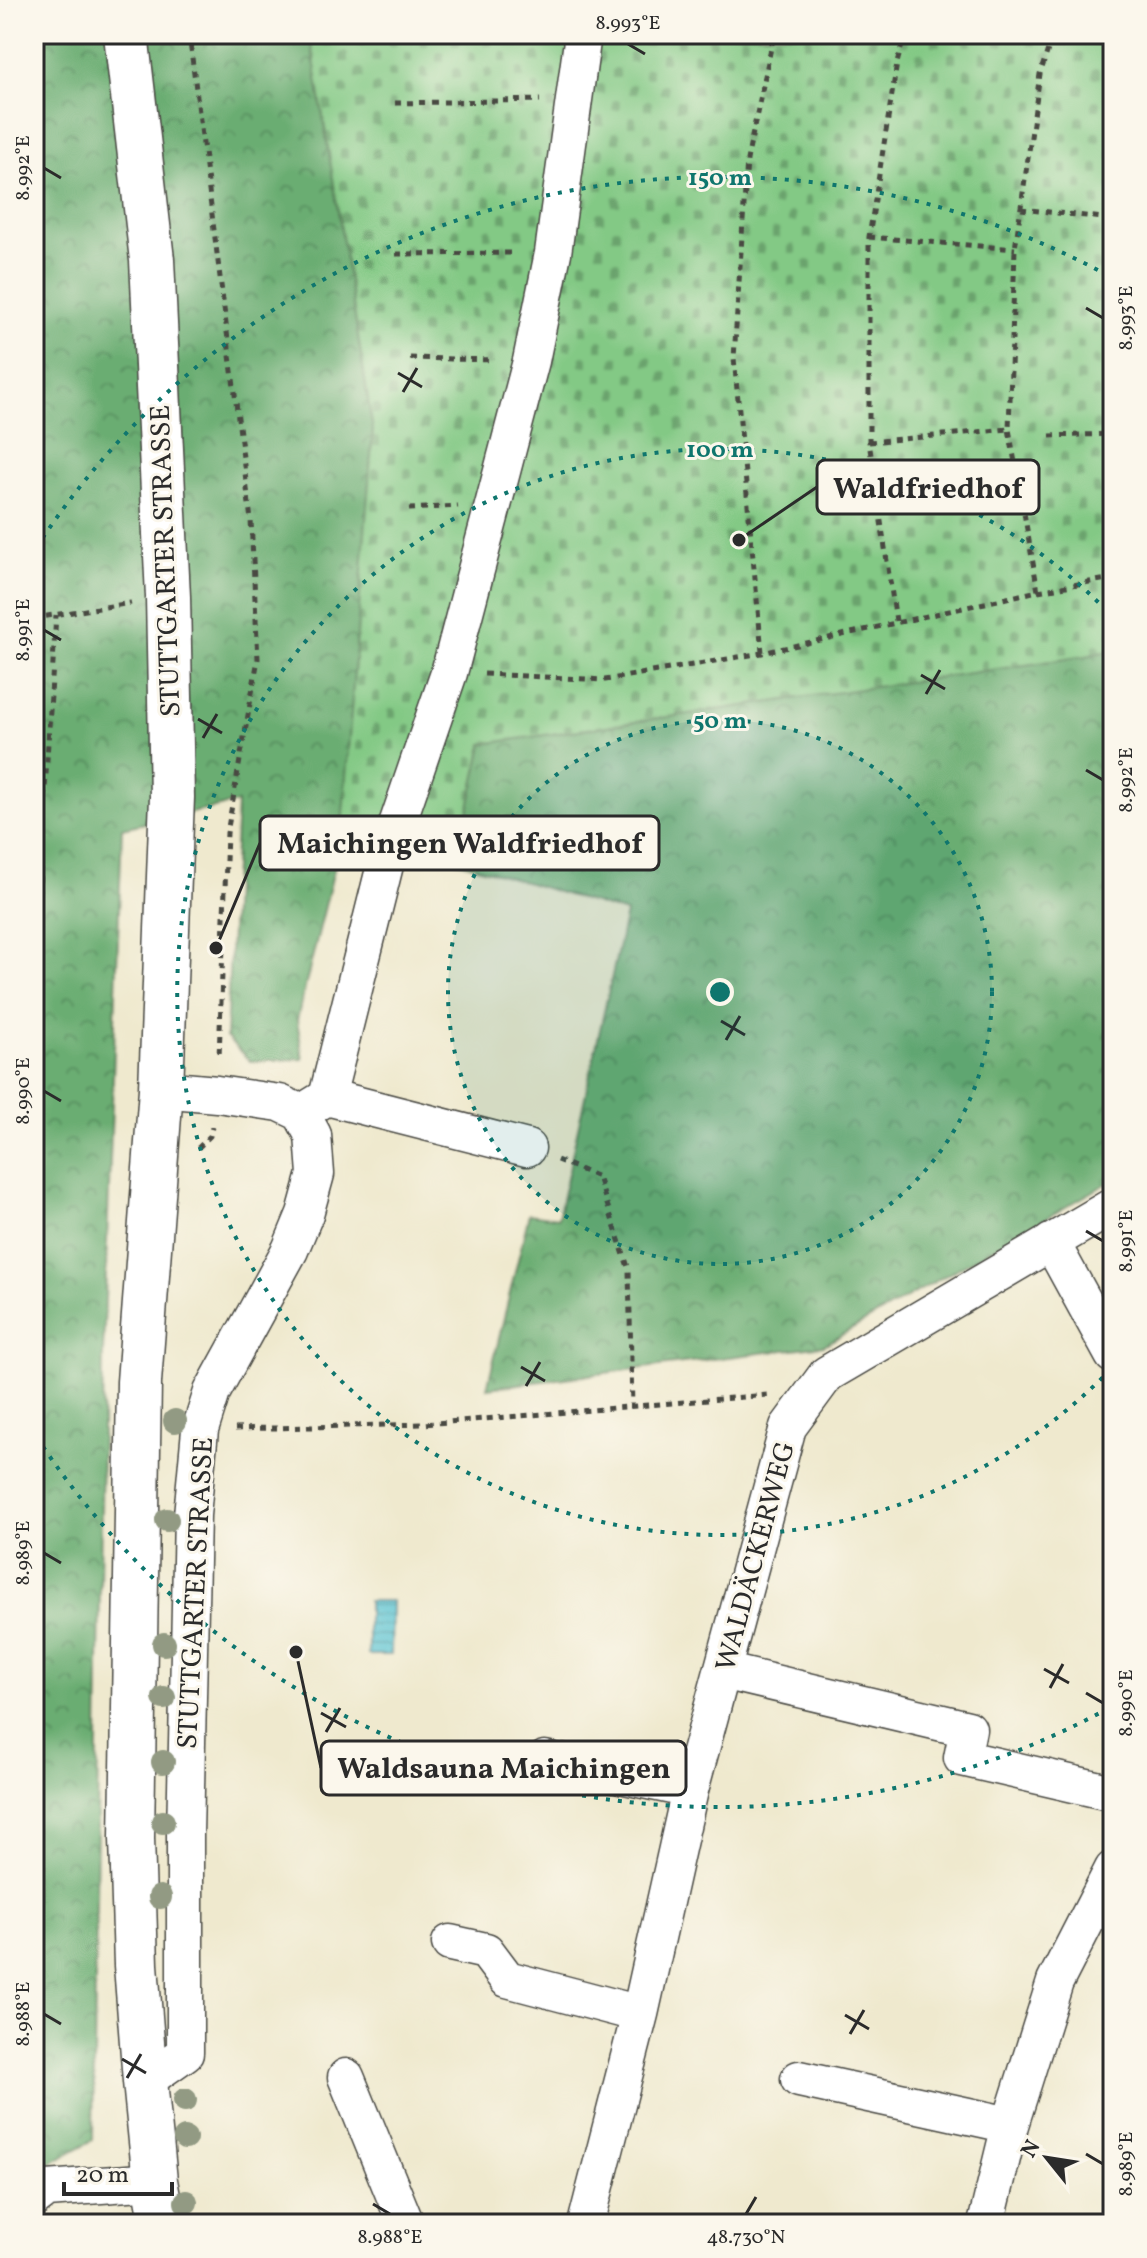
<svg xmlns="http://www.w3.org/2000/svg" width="1147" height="2258" font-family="Vollkorn,serif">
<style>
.forest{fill:url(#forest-crowns);stroke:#4a6c4e;stroke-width:2}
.cemetery{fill:url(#cemetery-stones);stroke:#577a58;stroke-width:2}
.water{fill:url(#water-rules);stroke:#42777e;stroke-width:2}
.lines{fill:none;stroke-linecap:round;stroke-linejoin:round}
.minor-casing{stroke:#484843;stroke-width:39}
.major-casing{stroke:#484843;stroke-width:47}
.path{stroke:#484843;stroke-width:5;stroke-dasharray:6 6;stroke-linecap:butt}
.minor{stroke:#fff;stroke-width:36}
.major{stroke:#fff;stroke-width:44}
.tree{fill:#929a83}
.ticks{fill:none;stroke:#2b2b2b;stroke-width:3}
.ring{fill:none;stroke:#0f766e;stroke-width:4;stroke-dasharray:4 8}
.labels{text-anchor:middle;stroke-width:6;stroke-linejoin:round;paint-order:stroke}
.street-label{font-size:28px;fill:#2b2b2b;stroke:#fbf7ec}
.centre{fill:#0f766e;stroke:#fbf7ec;stroke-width:4}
.ring-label{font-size:24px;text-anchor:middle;font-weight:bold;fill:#0f766e;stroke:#fbf7ec;stroke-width:6;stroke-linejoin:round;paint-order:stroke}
.leader{fill:none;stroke:#2b2b2b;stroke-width:3}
.callout-dot{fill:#2b2b2b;stroke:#fbf7ec;stroke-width:3}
.callout{fill:#fbf7ec;stroke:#2b2b2b;stroke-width:3}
.callout-label{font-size:30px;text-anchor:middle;font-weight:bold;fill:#2b2b2b}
.neatline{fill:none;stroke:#2b2b2b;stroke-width:3}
.ticks-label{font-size:20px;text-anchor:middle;fill:#2b2b2b}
</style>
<defs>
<pattern id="forest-crowns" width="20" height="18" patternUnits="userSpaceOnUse" patternTransform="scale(2)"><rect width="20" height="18" fill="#6aad72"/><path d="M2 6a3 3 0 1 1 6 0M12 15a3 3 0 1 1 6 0" fill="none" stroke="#578d5e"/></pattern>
<pattern id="cemetery-stones" width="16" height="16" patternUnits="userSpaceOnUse" patternTransform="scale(2)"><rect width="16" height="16" fill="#83c985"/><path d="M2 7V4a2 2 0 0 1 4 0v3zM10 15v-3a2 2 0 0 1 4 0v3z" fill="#6ba36d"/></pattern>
<pattern id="water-rules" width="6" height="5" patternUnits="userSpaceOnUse" patternTransform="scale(2)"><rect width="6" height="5" fill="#58c3d2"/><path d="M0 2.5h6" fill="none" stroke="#499fab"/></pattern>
</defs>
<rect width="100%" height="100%" fill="#fbf7ec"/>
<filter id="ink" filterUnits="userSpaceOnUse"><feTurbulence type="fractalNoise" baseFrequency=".0125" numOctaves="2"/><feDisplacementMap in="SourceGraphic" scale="16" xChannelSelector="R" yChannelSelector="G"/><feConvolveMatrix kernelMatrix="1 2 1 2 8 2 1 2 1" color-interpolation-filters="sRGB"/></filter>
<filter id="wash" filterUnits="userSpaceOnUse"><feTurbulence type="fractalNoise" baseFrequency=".006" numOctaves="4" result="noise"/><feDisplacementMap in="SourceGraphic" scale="32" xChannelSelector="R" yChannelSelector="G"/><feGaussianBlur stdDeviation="1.8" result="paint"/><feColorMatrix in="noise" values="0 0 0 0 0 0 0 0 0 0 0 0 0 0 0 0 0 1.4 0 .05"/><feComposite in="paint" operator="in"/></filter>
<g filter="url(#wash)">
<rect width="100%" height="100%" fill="#efe9ce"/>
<!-- forest -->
<path class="forest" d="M34,34H310L373,430L341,841L297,1020L303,1059L250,1061L226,1037L237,803L122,828L103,1354L93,2140L34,2172Z
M1113,650V1180L824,1345L487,1388L529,1214L558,1218L626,913L457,861L483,744L1086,656Z"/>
<!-- cemetery -->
<path class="cemetery" d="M310,34H1113V650L1086,656L483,744L457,861L390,845L341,841L373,430Z"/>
<!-- water -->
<path class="water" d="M368,1601H392L391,1655H368Z"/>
</g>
<g filter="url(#ink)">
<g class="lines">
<!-- minor casing -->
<g class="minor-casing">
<path id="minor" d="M327,1097L527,1148
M301,1113L327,1097L390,845L449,673L531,361L553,253L583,34
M1051,1242L1113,1355
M723,1671L968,1729L962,1758L1113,1793
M545,1759L690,1790
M450,1943L486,1951L507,1979L640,2014
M346,2077L406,2224
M799,2079L1010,2125
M145,2081L185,2053V1835L192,1515L200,1430L212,1392L290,1250L305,1214L316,1174L313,1135L301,1113L280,1103L217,1094L161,1089
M34,2199L47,2189L155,2181
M586,2224L640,2014L690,1790L788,1427L827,1374L1113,1206
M986,2224L1010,2125L1055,1982L1113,1869"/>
</g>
<!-- major casing -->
<g class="major-casing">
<path id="major" d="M126,34L152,260L168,597L172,797L161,1089L139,1382L132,1838L136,1965L145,2081L155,2181L163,2224"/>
</g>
<!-- path -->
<path class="path" d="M189,34L251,520L258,659L227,833L219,1058
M395,103L540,100
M1021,209L1113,219
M869,237L1015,249
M396,254L516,253
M410,358L494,360
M1050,436L1113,434
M869,442L1009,429
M409,509L458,506
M1038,591L1113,578
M34,618L131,603
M896,621L869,442V237L897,63L905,34
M762,652L734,358L747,160L774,34
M484,674L605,680L762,653L1038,591L1009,429L1015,249L1040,74L1053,34
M34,966L56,615
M198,1148L210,1136L212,1127
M557,1160L598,1177L629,1270L632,1408
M235,1429L424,1424L768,1395"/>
<!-- minor -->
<use href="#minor" class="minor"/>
<!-- major -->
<use href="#major" class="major"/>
</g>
<!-- trees -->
<g class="tree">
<circle cx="175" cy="1421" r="12"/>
<circle cx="167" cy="1520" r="12"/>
<circle cx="164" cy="1644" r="12"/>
<circle cx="164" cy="1698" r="12"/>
<circle cx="163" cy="1762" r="12"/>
<circle cx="163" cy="1822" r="12"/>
<circle cx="160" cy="1897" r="12"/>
<circle cx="185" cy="2100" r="12"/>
<circle cx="185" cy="2138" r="12"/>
<circle cx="186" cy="2202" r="12"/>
</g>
</g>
<!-- ticks -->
<path class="ticks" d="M628,44L645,54M44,168L61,178M1086,308L1103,318M398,373L422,387M403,392L417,368M44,630L61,640M921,675L945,689M926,694L940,670M198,719L222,733M203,738L217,714M1086,770L1103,780M721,1021L745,1035M726,1040L740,1016M44,1091L61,1101M1086,1231L1103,1241M521,1367L545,1381M526,1386L540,1362M44,1553L61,1563M1044,1669L1069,1683M1050,1688L1063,1664M1086,1693L1103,1703M321,1713L346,1727M326,1732L340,1708M44,2014L61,2024M845,2015L869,2029M850,2034L864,2010M122,2059L146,2073M127,2078L141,2054M1086,2154L1103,2164M373,2204L390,2214M746,2214L756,2197"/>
<!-- distance rings -->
<circle cx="720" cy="992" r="272" fill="#0f766e" fill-opacity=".12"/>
<g class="ring">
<circle cx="720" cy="992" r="272"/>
<path d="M1111 1369A543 543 0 1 1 1111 615"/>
<path d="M1109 1708A815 815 0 0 1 36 1436M36 548A815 815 0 0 1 1109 276"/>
</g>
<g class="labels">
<!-- street labels -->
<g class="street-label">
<text transform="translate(164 561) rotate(-92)" y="10">STUTTGARTER STRASSE</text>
<text transform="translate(754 1556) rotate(-75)" y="10">WALDÄCKERWEG</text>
<text transform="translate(194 1593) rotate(-87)" y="10">STUTTGARTER STRASSE</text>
</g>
</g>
<circle cx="720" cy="992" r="12" class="centre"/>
<g class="ring-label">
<text x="720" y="185">150 m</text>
<text x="720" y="457">100 m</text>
<text x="720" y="728">50 m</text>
</g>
<!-- callouts -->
<path class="leader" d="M739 540L817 487M216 948L260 843M296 1652L321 1768"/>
<g class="callout-dot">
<circle cx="739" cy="540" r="8"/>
<circle cx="216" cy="948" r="8"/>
<circle cx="296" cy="1652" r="8"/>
</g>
<g class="callout">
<rect x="817" y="460" width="222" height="54" rx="8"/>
<rect x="260" y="816" width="399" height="54" rx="8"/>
<rect x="321" y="1741" width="365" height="54" rx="8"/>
</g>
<g class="callout-label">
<text x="928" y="498">Waldfriedhof</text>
<text x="460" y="853">Maichingen Waldfriedhof</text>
<text x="504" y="1778">Waldsauna Maichingen</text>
</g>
<!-- margin -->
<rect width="1147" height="2258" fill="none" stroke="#fbf7ec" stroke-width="88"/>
<!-- north arrow -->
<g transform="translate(1047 2158) rotate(300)" stroke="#fbf7ec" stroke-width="6" paint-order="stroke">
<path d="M0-6L14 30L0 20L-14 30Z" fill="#2b2b2b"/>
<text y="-12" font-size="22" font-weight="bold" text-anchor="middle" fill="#2b2b2b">N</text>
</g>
<!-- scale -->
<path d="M64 2182v12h108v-12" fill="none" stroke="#2b2b2b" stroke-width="4"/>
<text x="76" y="2182" font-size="24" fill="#2b2b2b" stroke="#fbf7ec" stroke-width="6" paint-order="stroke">20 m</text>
<rect x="44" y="44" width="1059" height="2170" class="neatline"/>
<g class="ticks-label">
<text x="628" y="29">8.993°E</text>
<text transform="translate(22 168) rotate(-90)" y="7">8.992°E</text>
<text transform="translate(1125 318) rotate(-90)" y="7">8.993°E</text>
<text transform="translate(22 630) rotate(-90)" y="7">8.991°E</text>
<text transform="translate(1125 780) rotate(-90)" y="7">8.992°E</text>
<text transform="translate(22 1091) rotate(-90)" y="7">8.990°E</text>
<text transform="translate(1125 1241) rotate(-90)" y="7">8.991°E</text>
<text transform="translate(22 1553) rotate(-90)" y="7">8.989°E</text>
<text transform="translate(1125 1703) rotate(-90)" y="7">8.990°E</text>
<text transform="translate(22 2014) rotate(-90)" y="7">8.988°E</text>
<text transform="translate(1125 2164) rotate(-90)" y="7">8.989°E</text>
<text x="390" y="2243">8.988°E</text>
<text x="746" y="2243">48.730°N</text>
</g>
</svg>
